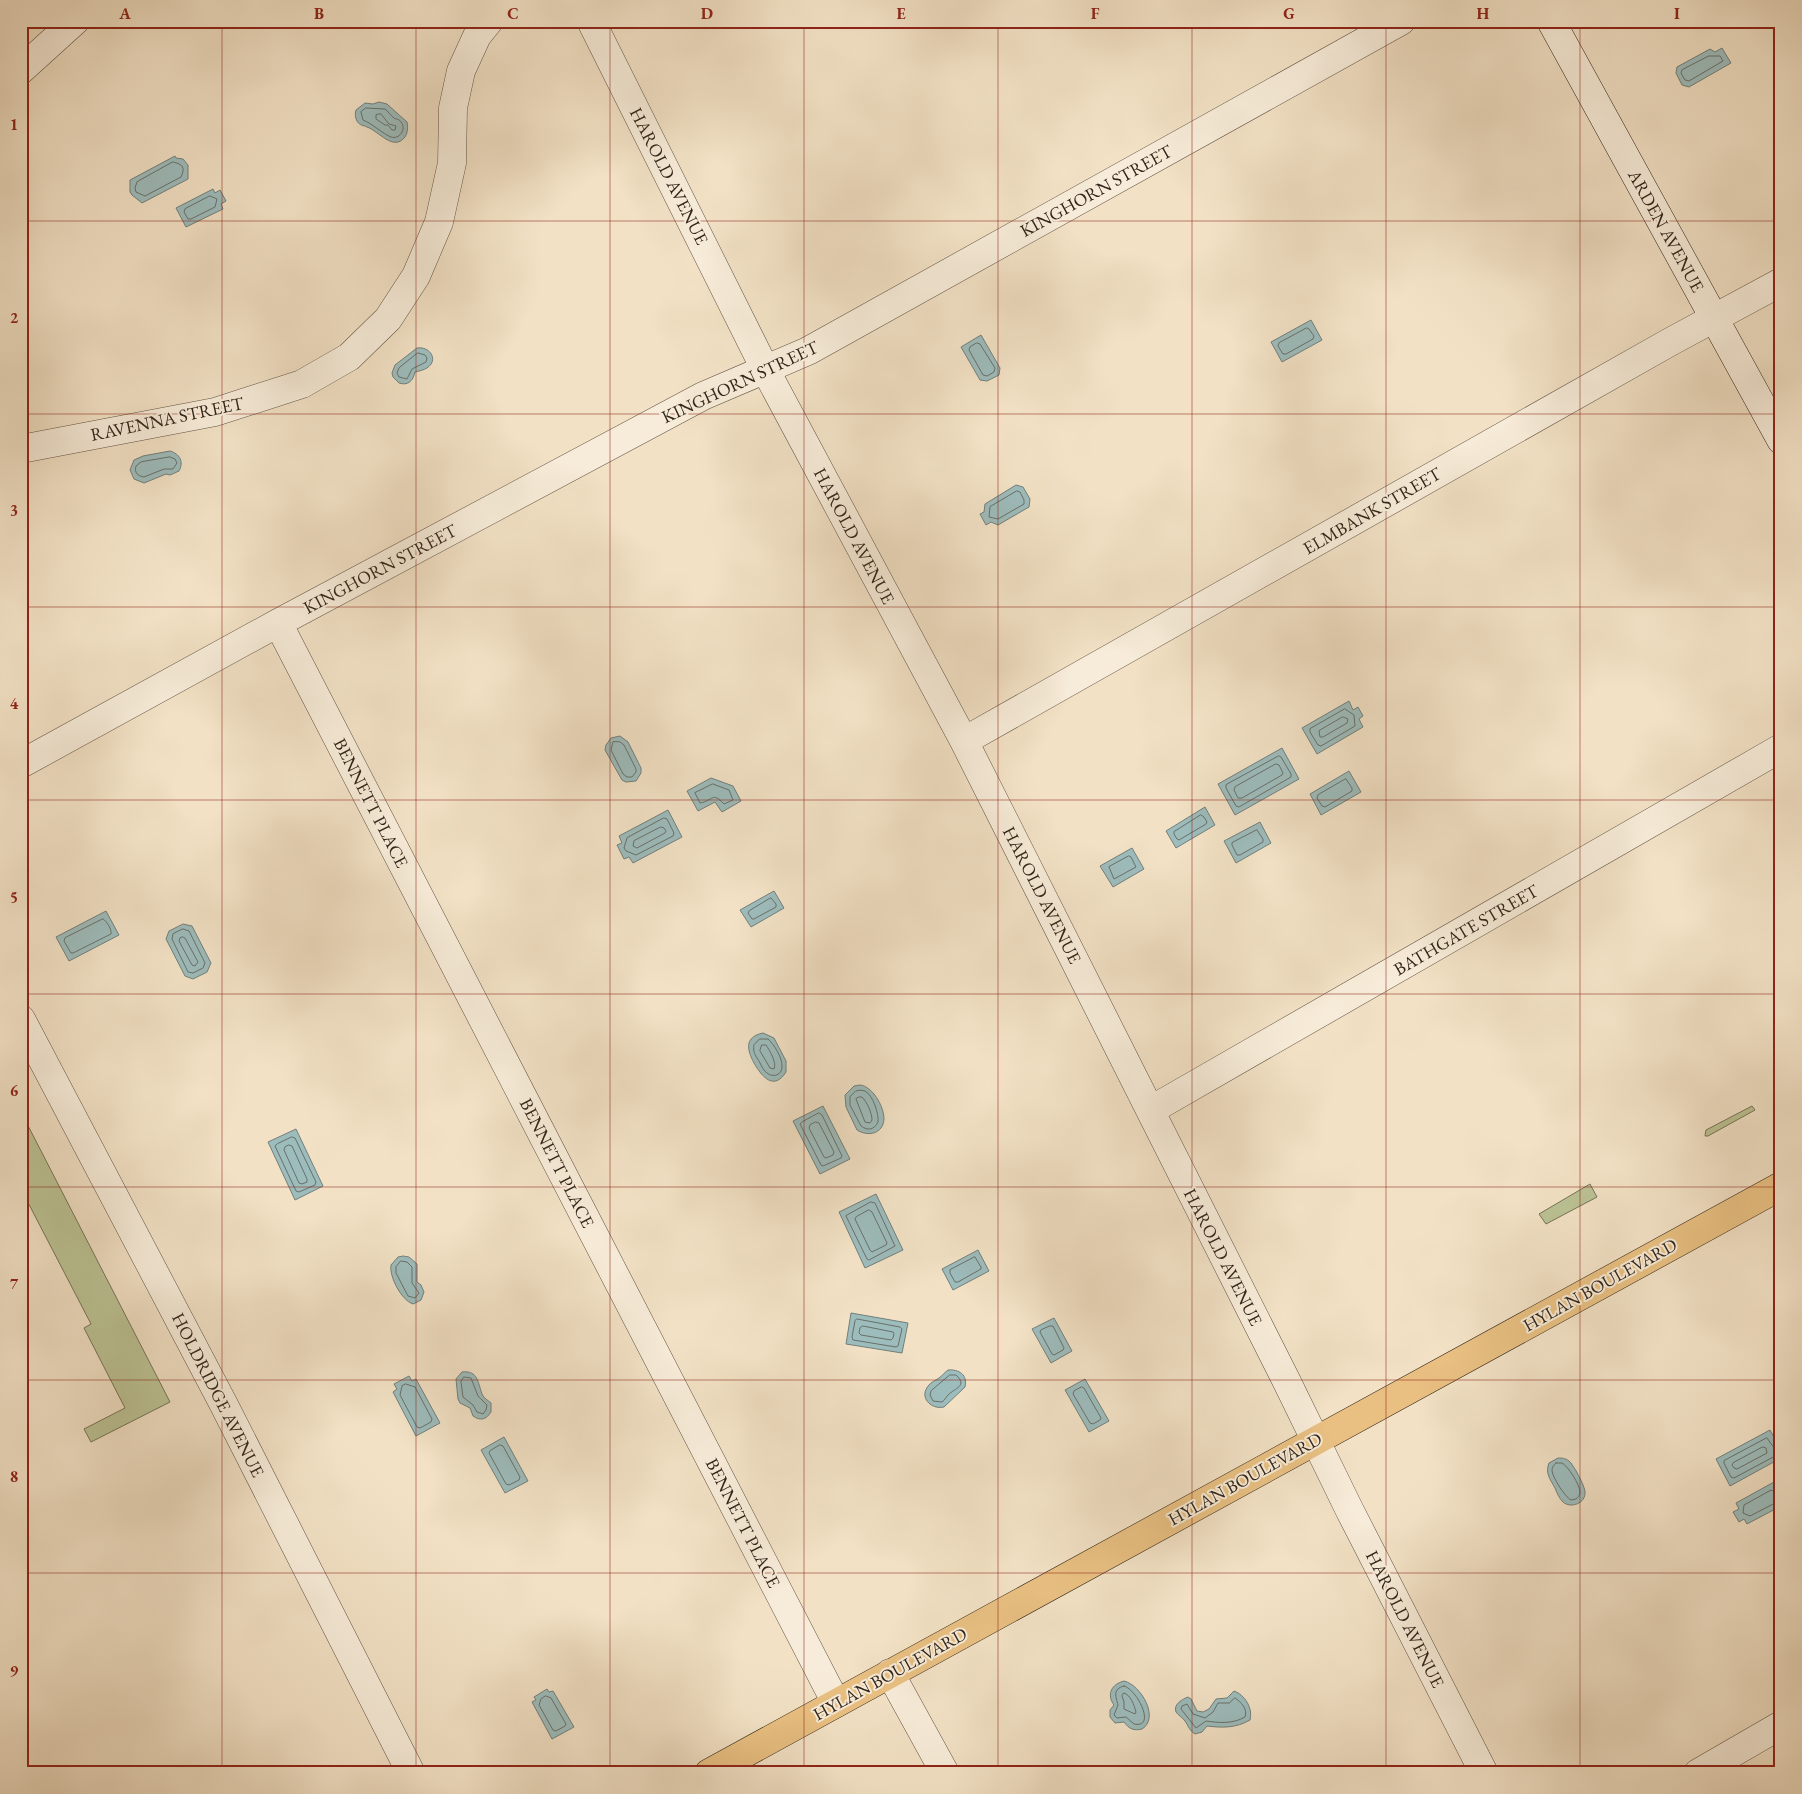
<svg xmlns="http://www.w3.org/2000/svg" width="1802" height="1794" font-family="'EB Garamond',serif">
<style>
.green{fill:#bbc294;stroke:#767356}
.water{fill:#9dbcbc;stroke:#727f7b}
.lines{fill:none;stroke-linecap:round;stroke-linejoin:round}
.shore{stroke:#68706a;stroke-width:1}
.street-casing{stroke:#625344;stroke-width:29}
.secondary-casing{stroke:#322419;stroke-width:29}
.primary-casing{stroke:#322419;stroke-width:29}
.street{stroke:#f7ecd9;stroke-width:28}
.secondary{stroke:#f7ecd9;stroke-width:28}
.primary{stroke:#e9c082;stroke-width:28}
.grid{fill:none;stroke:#8f2418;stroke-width:1;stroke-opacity:0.55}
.labels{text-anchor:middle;stroke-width:4;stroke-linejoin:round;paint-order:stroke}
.street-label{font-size:18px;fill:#322419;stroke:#f7ecd9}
.neatline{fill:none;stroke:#8f2418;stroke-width:2}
.grid-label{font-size:16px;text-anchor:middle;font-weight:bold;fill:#8f2418}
</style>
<rect width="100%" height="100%" fill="#f2e1c5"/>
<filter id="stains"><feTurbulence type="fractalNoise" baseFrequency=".004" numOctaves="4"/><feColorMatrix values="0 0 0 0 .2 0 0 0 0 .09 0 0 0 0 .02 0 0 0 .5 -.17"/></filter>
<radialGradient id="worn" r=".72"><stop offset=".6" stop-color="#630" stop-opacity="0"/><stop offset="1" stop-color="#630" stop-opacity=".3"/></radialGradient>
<!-- green -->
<path class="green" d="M1752,1106L1755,1110L1708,1136H1705L1706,1130Z
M21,1112L170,1402L91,1442L84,1429L125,1408L84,1328L91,1324L21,1189Z
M1590,1184L1597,1197L1546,1224L1539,1214Z"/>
<!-- water -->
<path class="water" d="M1722,48L1731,63L1689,87L1682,85L1676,73L1677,67L1710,49L1715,52Z
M379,102L387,104L407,122C408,127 408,132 405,137C393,152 379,131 367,127C363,125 360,126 357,121C355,117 355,114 356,110L365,103L373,104Z
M175,156L176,158L183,159L188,165V179L142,203L132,195L130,192V180Z
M213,189L215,193L220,190L226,201L221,204L223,209L186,227L176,208Z
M1311,320L1322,340L1282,362L1271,342Z
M981,335L1000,368L999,375L987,381L980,380L961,347Z
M417,348C430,346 439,360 427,368C424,370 419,371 415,372C413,381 408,386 399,383L393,377L392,373L395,365Z
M170,451C180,454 184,462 179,471L170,475L166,474L144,483L134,479L130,470L134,460L143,456Z
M1016,485L1023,487L1030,499L1029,507L998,525L991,522L986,525L980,514L984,512L985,504Z
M1349,701L1353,710L1358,707L1363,716L1359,719L1363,727L1317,754L1302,728Z
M620,736L628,742L641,768V773L636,781L626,782L622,780L605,750L606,745L611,738Z
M1282,748L1299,779L1235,815L1218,784Z
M1349,771L1361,792L1321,815L1310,794Z
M711,778L733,786L741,801L722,812L715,802L698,811L687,791Z
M1205,807L1215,825L1176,848L1166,831Z
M668,810L682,837L633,863L629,857L624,859L617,845L622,843L619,836Z
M1260,822L1271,843L1236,863L1224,841Z
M1132,848L1144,869L1113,887L1100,866Z
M774,891L784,908L751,927L740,910Z
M106,911L119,935L69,961L56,937Z
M183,924L192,926L211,963L207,972L193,979L185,976L166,939L169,931Z
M763,1033L774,1038L786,1061V1072C774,1091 762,1077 754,1063C747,1050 744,1037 763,1033Z
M860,1085C872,1086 884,1106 884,1119C883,1134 868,1137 857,1130L846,1107L845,1095L854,1086Z
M823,1106L850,1159L820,1174L793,1121Z
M296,1129L323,1186L295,1200L268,1142Z
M876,1194L903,1250L865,1268L839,1212Z
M978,1250L989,1271L953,1290L942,1269Z
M403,1256L409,1257L417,1264V1282L421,1285L424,1292L421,1300L413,1304C401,1300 389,1276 391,1265L398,1257Z
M851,1313L908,1323L902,1353L846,1344Z
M1054,1318L1072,1351L1051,1363L1032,1329Z
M948,1370C959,1369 968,1375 965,1387L944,1407C931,1410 918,1397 929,1385C931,1382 935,1381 939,1378C942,1376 944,1373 948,1370Z
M462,1372C478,1370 478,1383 482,1394C484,1399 488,1400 491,1403V1412C486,1420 480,1421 473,1416L470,1408L460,1403L458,1399L456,1379Z
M409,1376L412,1381L416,1379L440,1423L416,1436L393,1392L397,1389L394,1384Z
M1085,1379L1109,1421L1089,1432L1065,1390Z
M1770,1430L1781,1450V1458L1730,1486L1716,1459Z
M504,1437L528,1481L505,1493L481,1450Z
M1558,1458C1562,1458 1565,1458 1569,1461C1573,1464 1585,1486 1585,1492C1586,1503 1571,1509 1563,1502C1559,1498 1557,1493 1555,1488C1550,1479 1545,1473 1549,1463Z
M1774,1482L1781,1494V1506L1747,1524L1744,1519L1739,1522L1733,1512L1739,1509L1736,1503Z
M1124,1681C1141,1685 1160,1718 1142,1729C1134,1731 1129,1729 1124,1722L1115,1723L1110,1717V1710L1114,1705C1106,1694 1112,1684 1124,1681Z
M547,1689L549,1692L553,1691L574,1727L552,1739L532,1702L536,1700L534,1697Z
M1234,1691C1245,1695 1253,1708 1250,1720C1236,1728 1223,1728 1207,1726L1202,1732L1195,1734C1189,1730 1189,1727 1185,1721C1183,1718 1178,1715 1176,1712C1173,1704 1183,1699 1188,1697L1191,1699L1197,1711L1203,1712L1209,1709L1216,1699L1227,1698Z"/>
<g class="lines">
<!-- shore -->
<path class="shore" d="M1709,56H1720L1723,61L1689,81L1685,80L1681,73L1682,70Z
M366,108L385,109C388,111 390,115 394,118C397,120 398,118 401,122C407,129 399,140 391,137C383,134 373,124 363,120L361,112Z
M381,114L389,124L396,126L395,130H392L388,125H385L376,119V115Z
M173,162C182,164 186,167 181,177L145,196L136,192L135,188L137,182Z
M210,196L217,199L215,207L191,219H188L184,212L185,209Z
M1307,328L1309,329L1314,336L1313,339L1286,354H1283L1278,346L1279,343Z
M977,343L980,344L995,368L994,372L987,376L983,375L969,350L970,347Z
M418,353L425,355L427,358L426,362L412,369L407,379L399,377L397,373L399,368Z
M170,457L175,459L177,463L173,469H164L144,477C138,476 134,473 136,466L141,462Z
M1017,491L1020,492L1024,500V504L998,519L989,517L990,507Z
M1345,709L1354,715L1355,726L1321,746L1318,745L1310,732V729Z
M1343,717L1348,719L1347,723L1323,737H1320L1319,731Z
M620,742L624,745L636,769V772L632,777H627L623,774L611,750L613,742Z
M1279,756L1281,757L1291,774V777L1239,807L1236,806L1226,788V785Z
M1276,764L1279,765L1283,773L1282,775L1242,798H1238L1234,790L1235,787Z
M1346,779L1352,788V791L1325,807L1322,806L1317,798L1318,795Z
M713,784L729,790L733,800L724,804C712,791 713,801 700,803L695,793Z
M1201,815L1204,817L1207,822L1206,824L1179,840L1177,839L1174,834V832Z
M664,818L667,819L674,833L673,836L636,855L626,851L624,848L627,838Z
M661,827L664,828L666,831L665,833L637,848L633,846L634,841Z
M1257,830L1263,839V842L1240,855H1237L1232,845V843Z
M1129,856L1131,857L1136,867L1114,879L1109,867Z
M771,898L776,904V907L754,919H752L748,913L749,911Z
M103,919C107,921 112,930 111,934L73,953H71L64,941L65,938Z
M183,929L189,931L205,963L203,968L193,973L188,972L172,939L173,934Z
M183,937L185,938L198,962L195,966L192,965L179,941L180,938Z
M760,1039H768C774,1044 783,1059 782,1067C782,1075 773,1078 767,1073C764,1071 762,1067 760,1063C757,1057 752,1053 754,1045Z
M762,1045H766C770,1051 777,1063 774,1069L770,1068L760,1051Z
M856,1091C859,1090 861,1090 865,1091C873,1095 879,1114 878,1122C874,1130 868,1131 861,1126L850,1105V1097Z
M859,1097H862C867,1102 872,1113 872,1120L870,1123L865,1122L856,1099Z
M819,1113L822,1115L842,1156L841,1158L823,1166L821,1165L800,1124L802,1122Z
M816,1122L819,1123L834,1152L833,1155L826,1158L824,1157L809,1128L810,1125Z
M292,1137L295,1138L316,1182L315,1185L299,1192L296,1191L275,1146L277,1144Z
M289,1145L292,1146L307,1179V1182L302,1184L299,1183L284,1150L285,1147Z
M871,1202L875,1203L895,1246L869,1260L867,1259L846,1216Z
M869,1210L872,1212L887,1243L886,1245L872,1252L870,1250L855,1219L856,1217Z
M975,1257L981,1267V1269L958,1282H955L950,1273V1270Z
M401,1261L407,1262L412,1267V1283L419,1293L415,1298L408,1296L396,1273V1267Z
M857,1319L900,1327L902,1329L898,1346L896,1347L853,1340L852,1337L855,1321Z
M863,1326L893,1332L894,1334L893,1338L891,1340L861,1335L859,1333L860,1328Z
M1050,1326H1053L1064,1348L1063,1350L1054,1355L1052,1354L1040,1332L1041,1330Z
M950,1375H956C968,1386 955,1388 948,1395C946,1397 945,1400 942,1402L933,1401L930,1395L931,1391Z
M464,1377L471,1378L478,1396L487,1405L486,1410L483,1414L477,1412L473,1405L463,1397L461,1382Z
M406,1384L415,1387L432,1419L431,1422L420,1428L417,1427L400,1395L402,1386Z
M1082,1387L1084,1388L1101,1418L1100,1420L1093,1424L1090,1423L1073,1394L1074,1391Z
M1767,1438L1777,1452V1455L1734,1478L1731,1477L1724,1463V1461Z
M500,1445L503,1446L520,1477L519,1480L509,1485L506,1484L489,1453L490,1451Z
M1763,1447L1766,1448L1767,1453L1737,1469L1734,1468L1732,1465L1733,1463Z
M1556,1463H1562C1568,1466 1580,1485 1580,1492C1580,1496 1578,1497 1576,1499L1571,1500C1565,1497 1553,1478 1552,1471C1552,1467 1553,1466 1556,1463Z
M1781,1495L1771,1490L1744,1505L1743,1513L1750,1516L1777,1502H1781
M1124,1686C1137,1689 1157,1729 1134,1724L1126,1717L1117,1718L1114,1715L1118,1705C1116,1697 1112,1689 1124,1686Z
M1124,1693C1131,1695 1134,1705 1136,1712L1135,1714L1124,1709V1702L1122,1696Z
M546,1696L551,1698L566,1724L565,1726L556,1731L553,1730L539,1705L541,1699Z
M1235,1698C1241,1702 1248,1709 1245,1717C1233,1724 1219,1723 1206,1721L1196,1728L1181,1709L1182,1706L1187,1704L1193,1714L1205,1718L1213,1712L1218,1703H1229Z"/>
<!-- street casing -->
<g class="street-casing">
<path id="street" d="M591,21L765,369L964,741L1287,1382L1349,1509L1484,1773
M21,70L75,21
M21,449L215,412L302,384L349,357L388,319L416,276L439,222L452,163L453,108L461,71L477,36L489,21
M278,623L836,1703
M964,741L1670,342L1781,282
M21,764L278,623L703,396L808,351L1401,21
M21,1019L224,1405L411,1773
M1151,1110L1781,748
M890,1673L945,1773
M1698,1773L1781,1725"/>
</g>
<!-- secondary casing -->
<g class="secondary-casing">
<path id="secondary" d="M1551,21L1781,440"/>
</g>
<!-- primary casing -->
<g class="primary-casing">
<path id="primary" d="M709,1773L1781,1186"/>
</g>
<!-- street -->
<use href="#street" class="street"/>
<!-- secondary -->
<use href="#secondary" class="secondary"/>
<!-- primary -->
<use href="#primary" class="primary"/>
</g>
<!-- grid -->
<path class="grid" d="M222,21V1773M416,21V1773M610,21V1773M804,21V1773M998,21V1773M1192,21V1773M1386,21V1773M1580,21V1773M21,221H1781M21,414H1781M21,607H1781M21,800H1781M21,994H1781M21,1187H1781M21,1380H1781M21,1573H1781"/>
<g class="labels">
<!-- street labels -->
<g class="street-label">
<text transform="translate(669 176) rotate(63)" y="6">HAROLD AVENUE</text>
<text transform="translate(1096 191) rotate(-29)" y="6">KINGHORN STREET</text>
<text transform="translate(1666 231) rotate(61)" y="6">ARDEN AVENUE</text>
<text transform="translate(740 382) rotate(-25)" y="6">KINGHORN STREET</text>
<text transform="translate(167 419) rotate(-12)" y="6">RAVENNA STREET</text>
<text transform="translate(1372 511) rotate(-30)" y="6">ELMBANK STREET</text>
<text transform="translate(854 536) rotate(62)" y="6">HAROLD AVENUE</text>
<text transform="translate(380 569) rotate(-28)" y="6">KINGHORN STREET</text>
<text transform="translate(371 803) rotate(63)" y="6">BENNETT PLACE</text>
<text transform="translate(1042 895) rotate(63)" y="6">HAROLD AVENUE</text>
<text transform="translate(1466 930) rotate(-30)" y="6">BATHGATE STREET</text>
<text transform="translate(557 1163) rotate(63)" y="6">BENNETT PLACE</text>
<text transform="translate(1223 1257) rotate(63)" y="6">HAROLD AVENUE</text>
<text transform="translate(1600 1285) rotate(-29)" y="6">HYLAN BOULEVARD</text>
<text transform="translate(218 1395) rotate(63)" y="6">HOLDRIDGE AVENUE</text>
<text transform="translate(1245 1479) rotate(-29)" y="6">HYLAN BOULEVARD</text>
<text transform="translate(743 1523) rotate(63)" y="6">BENNETT PLACE</text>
<text transform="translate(1405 1619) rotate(63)" y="6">HAROLD AVENUE</text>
<text transform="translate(890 1674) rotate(-29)" y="6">HYLAN BOULEVARD</text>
</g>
</g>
<!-- margin -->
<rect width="1802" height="1794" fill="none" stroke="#f2e1c5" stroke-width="55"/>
<rect x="28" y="28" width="1746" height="1738" class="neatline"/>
<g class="grid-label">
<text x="125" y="19">A</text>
<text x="319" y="19">B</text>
<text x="513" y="19">C</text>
<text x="707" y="19">D</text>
<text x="901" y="19">E</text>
<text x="1095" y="19">F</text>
<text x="1289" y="19">G</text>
<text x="1483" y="19">H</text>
<text x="1677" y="19">I</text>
<text x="14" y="130">1</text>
<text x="14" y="323">2</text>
<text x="14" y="516">3</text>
<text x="14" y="709">4</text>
<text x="14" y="903">5</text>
<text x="14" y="1096">6</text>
<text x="14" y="1289">7</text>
<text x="14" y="1482">8</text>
<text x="14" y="1676">9</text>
</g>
<rect width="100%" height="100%" filter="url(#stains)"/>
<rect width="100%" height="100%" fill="url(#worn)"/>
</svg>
